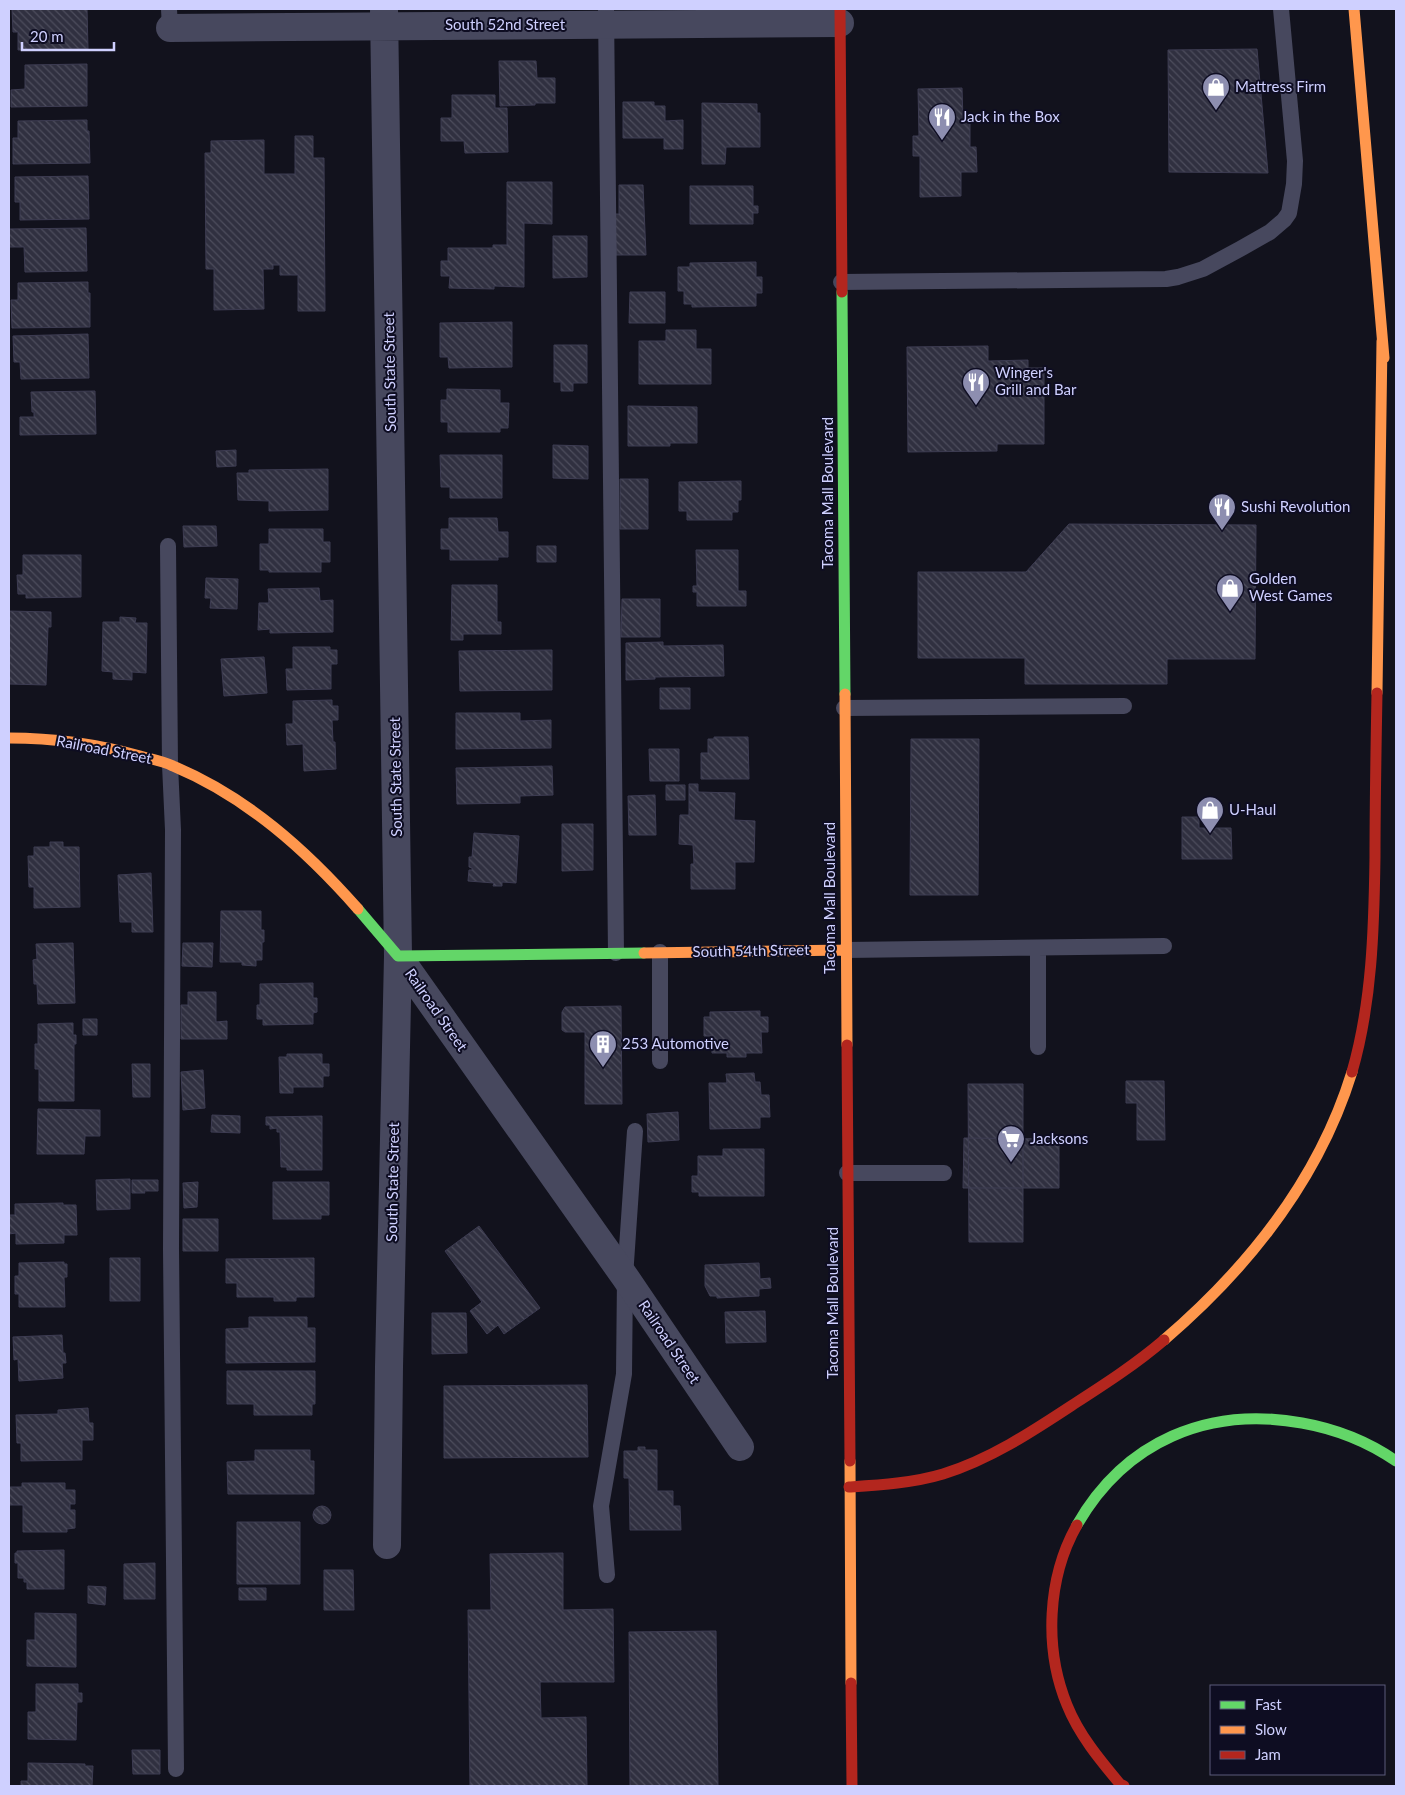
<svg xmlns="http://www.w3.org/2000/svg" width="1405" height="1795" font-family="Lato,sans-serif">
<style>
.building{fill:url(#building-back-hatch);stroke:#3d3c52}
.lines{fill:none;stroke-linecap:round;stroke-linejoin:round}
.lane{stroke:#47485e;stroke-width:16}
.street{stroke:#47485e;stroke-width:28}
.fast{stroke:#63d668;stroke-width:11}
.slow{stroke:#ff974d;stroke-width:11}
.jam{stroke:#b3261e;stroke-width:11}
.labels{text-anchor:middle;stroke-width:4;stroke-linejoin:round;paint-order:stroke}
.street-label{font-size:15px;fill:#cfd0ff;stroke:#0e0d22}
.poi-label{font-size:15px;fill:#cfd0ff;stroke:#0e0d22;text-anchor:start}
</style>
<defs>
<pattern id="building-back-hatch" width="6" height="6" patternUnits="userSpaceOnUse" patternTransform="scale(1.25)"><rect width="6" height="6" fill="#303040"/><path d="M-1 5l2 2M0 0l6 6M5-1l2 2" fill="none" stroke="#4d4d5d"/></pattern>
</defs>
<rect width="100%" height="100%" fill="#12121d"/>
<!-- building -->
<path class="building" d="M12,9H87L88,49L18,50V32H13Z
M1257,49L1268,173L1169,172L1168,50Z
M499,61H536L537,78H555V103H535V105L500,106Z
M87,64V106L11,107V90L25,89V65Z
M962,88L963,120H970V147H976L977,172H961V196L920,197V156H913V136H919L918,89Z
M452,95H495V108H507L508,152L465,153L464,141H441V118H452Z
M623,102H654V106H665V121L683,120V149H664V138H623Z
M702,103L757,104V113H760V147H726L725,164H702Z
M87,120V131H89L90,163L13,164V138H18V121Z
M295,136H313V158H324L325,311H298V275H280V265H273V269H263L264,309L214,310V269H206L205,153H211V141L264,140V174H295Z
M88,176L89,219L20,220V202H15V177Z
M507,182H552V224L524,223V287L494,286V289L449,288L450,276H441V261H448V248H493V245H507Z
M619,185H643L646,255H616L615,214H619Z
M690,186H753V206H758V213H753V224H690Z
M86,228L87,271L25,272L24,247H9V229Z
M553,236H587V277L553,278Z
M756,262V277H762V293H756V306L692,307V304H684V291H678V267H690V263Z
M88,282V293H90V327L12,328L11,300H18V283Z
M630,292H665V323H629Z
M512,322V367L449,368L448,357H440V323Z
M666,330H696V349H711V384H639V341H666Z
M88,334L89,378L21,379L20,362H14L13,336Z
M554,345H587V383H573V391H561V382H554Z
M988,346V361L1028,360V368H1044V444H997V451L908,452L907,347Z
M447,389L500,390V403H509L508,428H500V432H448V422H441V400H447Z
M95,391L96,434L20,435V417H34V412H32L31,392Z
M628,406L697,407V443H670V446H628Z
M553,445L588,446V479L553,478Z
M236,450V466L217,467L216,451Z
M440,455H502V498H450V487H441Z
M328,469V510L269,511V501L238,500L237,473H249V470Z
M620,479H648V529H620Z
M741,481V500H738V512H732V520H687V511H679V482Z
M449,518H497L498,532H508V557H498V560H450V549H441V529H449Z
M1069,524L1256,525L1255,659H1167V684H1025V658H918V572H1026Z
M183,526H216L217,546L184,547Z
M269,529H323V542H330V562H321V572H269V570H260V544H269Z
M537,546H556V562H537Z
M696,550H738V591H746V606H697V592H693V586H697Z
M23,555H81V597L26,598V594H18L17,575H23Z
M206,578L238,579L237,609L210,608L211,598H205Z
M452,585H497V622H501V634H463V640H451Z
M319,588L320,601L333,600V632L270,633V629L258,630L259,603H269L268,589Z
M622,599H660V637H621Z
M9,611L51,612V627H48L46,685L9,684Z
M120,617L136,618L135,623H147L146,673L132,672V680L113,679V672L102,671L103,622H120Z
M663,642V646L723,645L724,676L655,677V679L626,680V643Z
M293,647H330V650H337V664H331V689L287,690L286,669H293Z
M552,650V690L460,691L459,651Z
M264,657L267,693L224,696L221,659Z
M660,688H690V709H660Z
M332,700V706H338V720H332L333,742H335L336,769L304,771L303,744L287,745L286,724H293V701Z
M456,713H520V721L551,720V748L456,749Z
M714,737H748L749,779H701V753H708V739H714Z
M911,739H979L978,895H910Z
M649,749H679V781H650Z
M552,766L553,795L520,796V803L457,804L456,768Z
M689,784H698V792L735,793L734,820L755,821L754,862H735V889H691V864H694L693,845L679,844L680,815H689Z
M666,785H685V800H666Z
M655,795L656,835H629L628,796Z
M1182,817H1199V828H1231L1232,859H1182Z
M562,824H593V870L562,871Z
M474,833L519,836L516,883L502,882V886H493L494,883L468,881L469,870H472V868L469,867V857H472Z
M50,842H63V847H79L80,907L34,908V887H29L28,856H34V847H50Z
M151,873L153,932H132V922H120L118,875Z
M221,911H261V930H264V942H262V960H256V966L242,965V962H220Z
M73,943L75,1003L38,1004L37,984H34L33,960L37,959L36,944Z
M183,943H213L212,967L182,966Z
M313,983V998H317V1012L313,1013V1024L263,1025V1019H257V1005H260V984Z
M188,992H216V1022L227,1021V1039H181V1005H188Z
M621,1006L622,1104H585V1032H565L562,1030V1012L565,1007Z
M760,1011V1017H768V1032H761L762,1053H746V1057H727V1053H712V1036H704V1017H710V1012Z
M83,1019H97V1035H83Z
M73,1023V1035H76V1044H74V1101H39V1069H35V1044H38V1024Z
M287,1054H322V1064H329V1076H323V1087H293V1093H280L279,1057H287Z
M132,1064H150V1097H133Z
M203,1070L205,1108L183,1110L181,1072Z
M754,1073L755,1082H760L761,1095H769L770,1117H760V1128L710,1129L709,1083H727L726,1074Z
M1126,1081H1164L1165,1140H1137V1103H1126Z
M968,1084H1023V1242H969Z
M38,1109L100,1110V1136H85L84,1154H37Z
M678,1112L679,1140L648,1142L647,1114Z
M212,1115L240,1116V1133L211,1132Z
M322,1116V1170H287V1167H281L280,1132H277V1128L270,1129V1125H266V1117Z
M964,1138L1059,1139V1188H963Z
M723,1149H764V1196H699V1192H692V1176H698V1156H723Z
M130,1179V1209L97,1210L96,1180Z
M132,1180H158V1191H144L145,1193H132Z
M198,1182L197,1207L184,1208L183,1183Z
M273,1182H329V1215H321V1219H273Z
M63,1203V1205H76L77,1235H64V1243L16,1244V1233L9,1234V1215H15V1204Z
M183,1219H218V1251H183Z
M479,1226L540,1308L504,1334L498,1325L487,1334L470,1311L482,1302L445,1251Z
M110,1258H140V1301H110Z
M314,1258V1297H296V1301H274V1297H237V1283H226V1259Z
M64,1262V1264H67V1277H64L65,1307H19V1294H15V1276H19V1263Z
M759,1263L760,1279L770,1278L771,1288L759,1289V1296L717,1298V1296H710L705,1286V1265Z
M765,1311L766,1342L726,1343L725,1312Z
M432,1313H466L467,1353L432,1354Z
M249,1317H307V1328H315V1362L226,1363V1329L249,1328Z
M62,1335L63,1353H65L66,1363H62L63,1378L19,1381L18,1359L14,1360L13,1337Z
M227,1371H315V1404H312V1415H254V1404H227Z
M587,1385L588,1457L444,1458V1386Z
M88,1408L89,1423H93V1440H82V1460L21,1461V1443H17L16,1415L58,1414V1410Z
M638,1447H645V1450H657V1491H673V1506H680L681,1530H630L629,1478H624V1451H638Z
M255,1450H310V1461H314V1494H228L227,1462L255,1461Z
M22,1483H65V1490H75V1504H70V1510H75V1528L67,1529V1532H23V1505H9V1487H22Z
M313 1515a9 9 0 1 1 18 0a9 9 0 1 1-18 0Z
M237,1522H300V1584H237Z
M64,1550V1589H27V1582H24V1578H18V1563H15V1553H17V1551Z
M563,1553V1610L613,1609L614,1682H540L541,1718L586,1717L587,1786H470L468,1610H491L490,1554Z
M155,1563V1599H124V1564Z
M324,1570H353L354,1610H324Z
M88,1586L106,1587L105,1605L88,1603Z
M239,1588H266V1600H239Z
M35,1613L76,1614V1667L27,1666V1640H35Z
M716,1631L718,1786H630L629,1632Z
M36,1684H78V1693H82V1702H77L76,1740L28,1739V1712H36Z
M132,1750H160V1774H133Z
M28,1763L85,1764V1766H93L92,1786H21V1781H28Z"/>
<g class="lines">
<!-- lane -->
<path class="lane" d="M169,9L170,28
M606,9L616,953
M841,282L1166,279L1178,277L1203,269L1240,249L1270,232L1284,220L1289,213L1294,184L1295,161L1281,9
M168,546L170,765L173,830L171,1249L176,1769
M844,708L1124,706
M1038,948V1047
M846,950L1164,946
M660,952V1061
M847,1173H944
M607,1575L601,1506L624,1374L625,1277L635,1131"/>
<!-- street -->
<path class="street" d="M384,9L398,956L389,1367L387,1545
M170,28L840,23
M398,956L625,1277L740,1447"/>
<!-- fast -->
<path class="fast" d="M842,292L845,694
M358,909L398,956L644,953
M1077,1525C1125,1441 1208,1406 1302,1423C1336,1429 1367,1441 1396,1461"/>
<!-- slow -->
<path class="slow" d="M1354,9L1384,358
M1377,693L1382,341
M845,694L847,1045
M9,738C54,738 97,744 140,756C151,759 163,761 173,766C247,797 306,850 358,909
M644,953L846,950
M1164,1340C1248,1268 1319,1179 1352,1072
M850,1461L851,1683"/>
<!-- jam -->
<path class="jam" d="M840,9L842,292
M847,1045L850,1461
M1352,1072C1372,1003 1374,929 1375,857C1375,802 1376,748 1377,693
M849,1487C880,1485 913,1483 943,1474C991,1459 1033,1431 1074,1404C1105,1384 1136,1364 1164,1340
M1077,1525C1047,1578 1044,1649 1067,1705C1079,1735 1100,1760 1120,1784L1124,1786
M851,1683L852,1786"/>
</g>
<!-- icons -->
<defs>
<g id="shop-pin" transform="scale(1.4375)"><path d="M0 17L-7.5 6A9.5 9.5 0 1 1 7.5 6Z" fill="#8d8eb0" stroke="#0e0d22"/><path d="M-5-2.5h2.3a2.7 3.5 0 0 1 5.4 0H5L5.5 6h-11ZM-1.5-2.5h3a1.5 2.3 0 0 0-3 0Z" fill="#fff"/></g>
<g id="restaurant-pin" transform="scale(1.4375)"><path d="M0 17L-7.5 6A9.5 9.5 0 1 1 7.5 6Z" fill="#8d8eb0" stroke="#0e0d22"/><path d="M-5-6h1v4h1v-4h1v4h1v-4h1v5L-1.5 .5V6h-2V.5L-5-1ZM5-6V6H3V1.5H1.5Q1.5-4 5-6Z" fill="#fff"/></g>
<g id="building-pin" transform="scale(1.4375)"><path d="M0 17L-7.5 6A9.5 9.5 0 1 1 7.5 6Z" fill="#8d8eb0" stroke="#0e0d22"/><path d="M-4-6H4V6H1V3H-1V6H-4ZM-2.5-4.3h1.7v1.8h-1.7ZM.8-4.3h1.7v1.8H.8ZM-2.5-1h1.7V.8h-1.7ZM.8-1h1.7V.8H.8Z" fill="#fff"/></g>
<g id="supermarket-pin" transform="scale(1.4375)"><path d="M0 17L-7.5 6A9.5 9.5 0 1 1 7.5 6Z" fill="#8d8eb0" stroke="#0e0d22"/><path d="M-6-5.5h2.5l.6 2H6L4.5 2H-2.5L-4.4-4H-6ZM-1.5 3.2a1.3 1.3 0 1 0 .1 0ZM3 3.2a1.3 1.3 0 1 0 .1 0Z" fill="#fff"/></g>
</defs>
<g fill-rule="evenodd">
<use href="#shop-pin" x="1216" y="87"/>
<use href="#restaurant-pin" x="942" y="117"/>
<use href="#restaurant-pin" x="976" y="382"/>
<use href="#restaurant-pin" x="1222" y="507"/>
<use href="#shop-pin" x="1230" y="588"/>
<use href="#shop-pin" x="1210" y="810"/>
<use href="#building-pin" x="603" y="1044"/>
<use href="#supermarket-pin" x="1011" y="1139"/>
</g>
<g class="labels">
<!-- street labels -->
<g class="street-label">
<text x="505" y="30">South 52nd Street</text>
<text transform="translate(390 372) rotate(-91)" y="5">South State Street</text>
<text transform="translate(828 493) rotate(-90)" y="5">Tacoma Mall Boulevard</text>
<text transform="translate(104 750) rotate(11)" y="5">Railroad Street</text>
<text transform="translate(396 777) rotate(-91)" y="5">South State Street</text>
<text transform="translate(830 898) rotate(-90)" y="5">Tacoma Mall Boulevard</text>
<text transform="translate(751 951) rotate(-1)" y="5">South 54th Street</text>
<text transform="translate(436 1010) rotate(55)" y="5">Railroad Street</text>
<text transform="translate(393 1182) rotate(-89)" y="5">South State Street</text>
<text transform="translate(833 1303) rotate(-90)" y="5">Tacoma Mall Boulevard</text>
<text transform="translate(669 1342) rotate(56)" y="5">Railroad Street</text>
</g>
<!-- poi labels -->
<g class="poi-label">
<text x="1235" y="92">Mattress Firm</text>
<text x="961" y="122">Jack in the Box</text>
<text x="995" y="378">Winger's<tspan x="995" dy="17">Grill and Bar</tspan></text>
<text x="1241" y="512">Sushi Revolution</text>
<text x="1249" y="584">Golden<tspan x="1249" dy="17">West Games</tspan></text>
<text x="1229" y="815">U-Haul</text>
<text x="622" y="1049">253 Automotive</text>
<text x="1030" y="1144">Jacksons</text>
</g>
</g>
<!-- border -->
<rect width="1405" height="1795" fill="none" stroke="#cfd0ff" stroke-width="20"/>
<!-- legend -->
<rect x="1210" y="1685" width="175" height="90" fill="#0e0d22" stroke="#5b5b7a"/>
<rect x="1220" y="1701" width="25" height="8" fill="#63d668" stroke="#5b5b7a"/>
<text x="1255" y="1710" font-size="15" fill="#cfd0ff">Fast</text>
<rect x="1220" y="1726" width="25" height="8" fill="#ff974d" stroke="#5b5b7a"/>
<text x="1255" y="1735" font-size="15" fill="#cfd0ff">Slow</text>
<rect x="1220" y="1751" width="25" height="8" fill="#b3261e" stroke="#5b5b7a"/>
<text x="1255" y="1760" font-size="15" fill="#cfd0ff">Jam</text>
<!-- scale -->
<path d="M22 42v8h92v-8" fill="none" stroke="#cfd0ff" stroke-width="2.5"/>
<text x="30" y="42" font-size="15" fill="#cfd0ff" stroke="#0e0d22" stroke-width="4" paint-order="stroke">20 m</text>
</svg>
